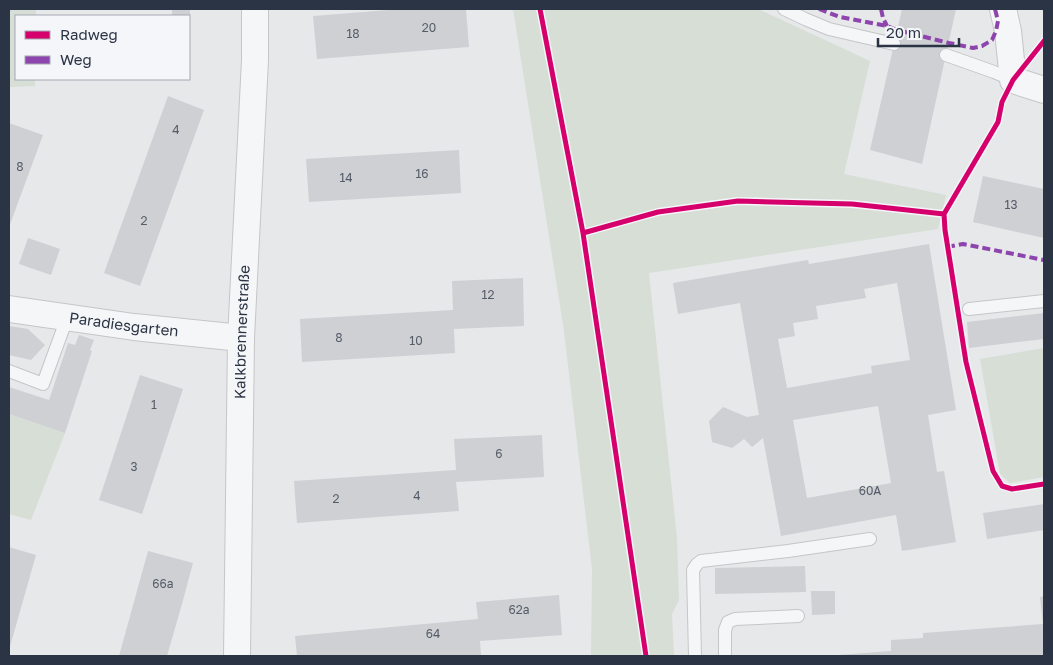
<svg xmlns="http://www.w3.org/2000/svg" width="1053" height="665" font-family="'Golos Text',sans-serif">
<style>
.green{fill:#d6ded6}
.building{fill:#ced0d3;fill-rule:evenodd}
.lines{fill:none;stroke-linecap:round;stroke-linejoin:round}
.service-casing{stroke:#c4c6c8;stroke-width:14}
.minor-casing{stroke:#c4c6c8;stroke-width:28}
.service{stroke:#f5f6f7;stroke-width:12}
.minor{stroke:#f5f6f7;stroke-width:26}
.quiet{stroke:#8e44ad;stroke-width:4;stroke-dasharray:8 4;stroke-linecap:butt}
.cycleway-casing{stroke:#f4f6f9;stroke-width:8}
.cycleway{stroke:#d6006c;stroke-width:5}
.labels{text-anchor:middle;stroke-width:4;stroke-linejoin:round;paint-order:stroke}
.number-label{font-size:12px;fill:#545c69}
.street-label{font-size:15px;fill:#2b3445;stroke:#f4f6f9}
</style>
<rect width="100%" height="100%" fill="#e6e8ea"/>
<!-- green -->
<path class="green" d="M9,9H36V16H16V79H35V86L9,87Z
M513,9H758L870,61L844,174L946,195L938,229L649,273L677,538L679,600L672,614L674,656H591L592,569L564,331Z
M1044,348V477L1010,483L1000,474L980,359Z
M9,414L65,433L31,520L9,514Z"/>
<!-- building -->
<path class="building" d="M172,9H190V16H172Z
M401,9H466L469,47L317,59L313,16Z
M902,9H956L922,164L870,150Z
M168,96L204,110L140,286L104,273Z
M9,123L43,135L9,227Z
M459,150L461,193L309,202L306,159Z
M983,176L1044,189V238L973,222Z
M28,238L60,249L51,275L19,264Z
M929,244L956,410L928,415L937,472L944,471L956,542L902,551L896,515L781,536L763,438L752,447L744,439L732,448L712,442L709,421L723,407L747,417L759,415L740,303L678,314L673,283L808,260L809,264ZM897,283L910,360L871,366L872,373L787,388L778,339L795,336L793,323L818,319L816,306L866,298L864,289ZM878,406L891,483L807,498L793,420Z
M523,278L524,326L454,329L455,353L302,362L300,319L453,310L452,281Z
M1044,313V339L969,348L967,322Z
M9,326L28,329L45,345L31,360L9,355Z
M79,335L94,340L90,350L92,351L65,433L9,414V387L49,400L68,343L75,345Z
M140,375L183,389L142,514L99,500Z
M542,435L544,477L456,482L459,511L297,523L294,481L456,470L454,439Z
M1044,504V530L987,539L983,513Z
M9,547L36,555L9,650Z
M148,551L193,563L182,604L167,656H119Z
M805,566L806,592L715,594V568Z
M811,591H835V614L812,615Z
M559,595L562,635L480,641L481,656H297L295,636L478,619L476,602Z
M1044,596V656H838V655L891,651V640L923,638V633L1043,624L1040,597Z"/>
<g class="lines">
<!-- service casing -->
<g class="service-casing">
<path id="service" d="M784,9L805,19L829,29L894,44
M946,55L994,72L1013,80
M969,309L1044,301
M9,371L43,384L67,318
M695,656L693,570L697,564L701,561L788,551L870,539
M725,656V630L728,622L735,619L798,616"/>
</g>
<!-- minor casing -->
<g class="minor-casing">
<g id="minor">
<path d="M1003,9L1008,31L1013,80L1044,90"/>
<path id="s1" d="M9,309L134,327L241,338"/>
<path id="s2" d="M237,656L241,338L255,60V9"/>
</g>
</g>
<!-- service -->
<use href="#service" class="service"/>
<!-- minor -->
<use href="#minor" class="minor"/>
<!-- quiet -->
<path class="quiet" d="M819,9L840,17L887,26L897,30L949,43L973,48L982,46L992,40L996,31L998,21L995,9
M881,9L883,18L887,26
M947,247L963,244L1044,260"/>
<!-- cycleway casing -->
<g class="cycleway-casing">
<path id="cycleway" d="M540,9L583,233L646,656
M1044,41L1013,80L1002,102L998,122L944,214L945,230L966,362L993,471L1002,486L1012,489L1044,484
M583,233L658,212L738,201L852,204L944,214"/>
</g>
<!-- cycleway -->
<use href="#cycleway" class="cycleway"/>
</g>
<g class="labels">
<!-- number labels -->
<g class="number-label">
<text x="429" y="32">20</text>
<text x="353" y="38">18</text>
<text x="176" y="134">4</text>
<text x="20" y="171">8</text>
<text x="422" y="178">16</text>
<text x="346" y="182">14</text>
<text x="1011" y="209">13</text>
<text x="144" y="225">2</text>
<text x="488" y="299">12</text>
<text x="339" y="342">8</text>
<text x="416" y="345">10</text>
<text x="154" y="409">1</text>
<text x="499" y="458">6</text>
<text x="134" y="471">3</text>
<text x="870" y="495">60A</text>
<text x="417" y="500">4</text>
<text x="336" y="503">2</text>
<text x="163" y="588">66a</text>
<text x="519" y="614">62a</text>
<text x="433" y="638">64</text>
</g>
<!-- street labels -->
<g class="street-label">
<text dy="5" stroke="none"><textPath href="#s1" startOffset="116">Paradiesgarten</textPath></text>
<text dy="5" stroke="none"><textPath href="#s2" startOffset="324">Kalkbrennerstraße</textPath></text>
</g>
</g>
<!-- border -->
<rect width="1053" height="665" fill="none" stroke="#2b3445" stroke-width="20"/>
<!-- legend -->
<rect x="15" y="15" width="175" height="65" fill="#f4f6f9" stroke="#a4a8b1"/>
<rect x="25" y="31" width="25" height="8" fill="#d6006c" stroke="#a4a8b1"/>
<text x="60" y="40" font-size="15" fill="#2b3445">Radweg</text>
<rect x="25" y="56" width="25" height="8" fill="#8e44ad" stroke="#a4a8b1"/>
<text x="60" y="65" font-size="15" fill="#2b3445">Weg</text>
<!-- scale -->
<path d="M878 38v8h81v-8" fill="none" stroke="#2b3445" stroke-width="2.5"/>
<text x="886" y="38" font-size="15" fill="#2b3445" stroke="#f4f6f9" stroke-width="4" paint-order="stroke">20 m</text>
</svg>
